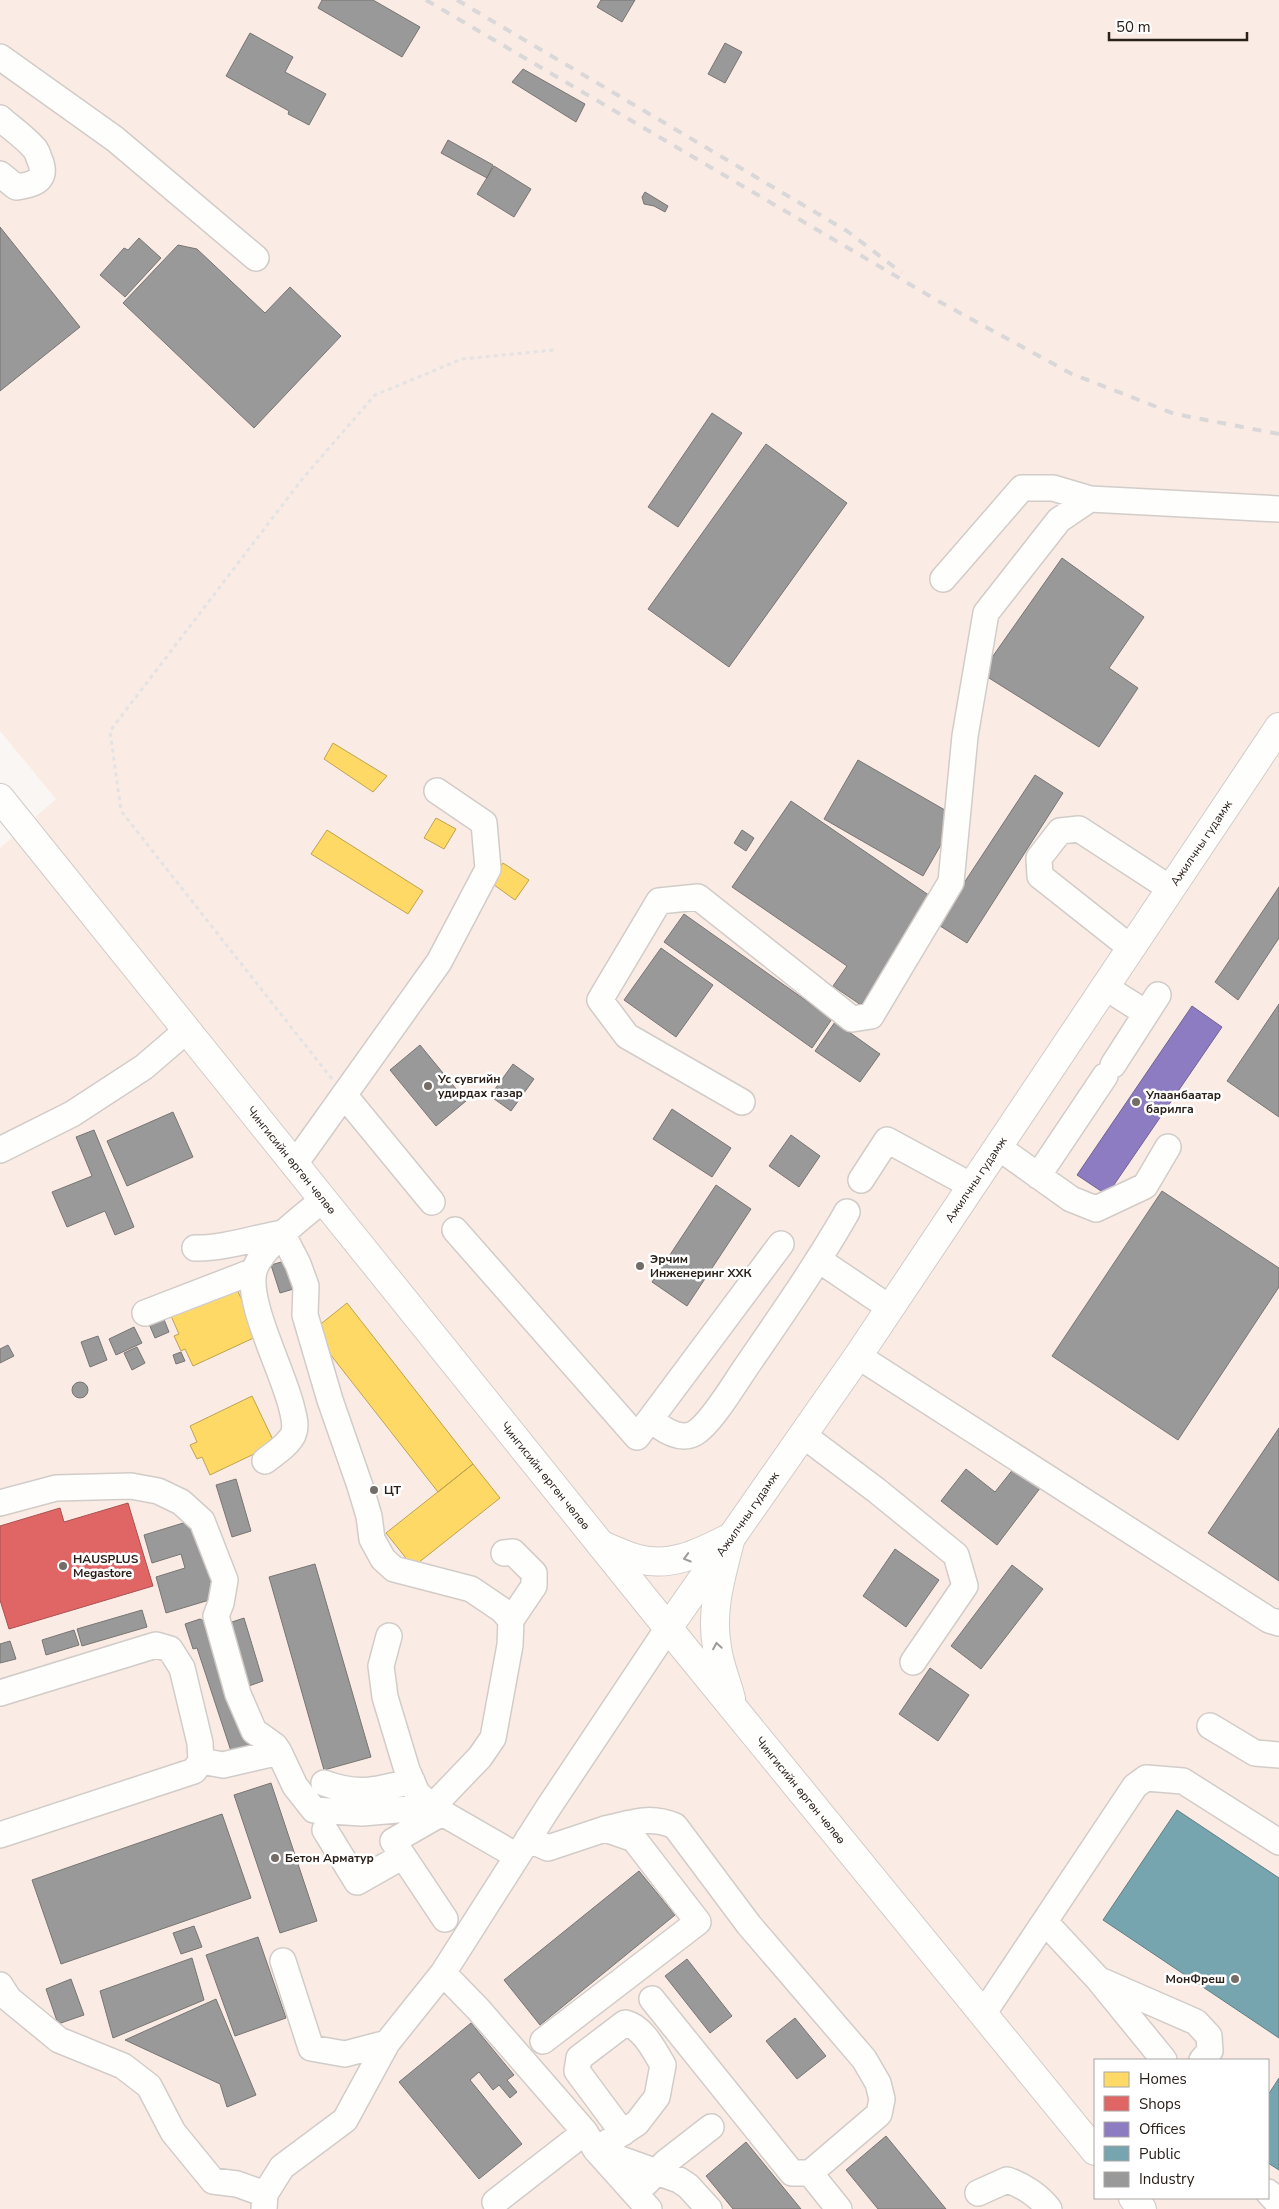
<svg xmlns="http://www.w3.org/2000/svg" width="1279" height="2209" font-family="'Nunito Sans',sans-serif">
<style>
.built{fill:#faece5;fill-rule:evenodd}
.homes{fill:#ffd966;stroke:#bfa250}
.shops{fill:#e06666;stroke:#aa5150}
.offices{fill:#8e7cc3;stroke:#706191}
.public{fill:#76a5af;stroke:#607d83}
.industry{fill:#999;stroke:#787573}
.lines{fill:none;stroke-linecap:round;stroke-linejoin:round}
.minor-casing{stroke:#d2ccc8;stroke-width:28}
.major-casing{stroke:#d2ccc8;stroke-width:30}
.highway-casing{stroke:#d2ccc8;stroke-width:30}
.path{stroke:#e4e2e2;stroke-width:3;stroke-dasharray:4 4;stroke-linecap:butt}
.minor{stroke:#fefefd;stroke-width:25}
.major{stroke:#fefefd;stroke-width:28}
.highway{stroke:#fefefd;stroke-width:28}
.rail{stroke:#d9d7d7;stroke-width:4;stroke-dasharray:9 9;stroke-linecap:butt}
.oneway{stroke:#9f9b97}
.poi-dot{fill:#736c67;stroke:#fff;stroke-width:2}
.labels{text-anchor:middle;stroke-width:5;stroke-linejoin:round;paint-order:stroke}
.street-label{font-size:12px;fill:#2b211b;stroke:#fff}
.poi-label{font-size:12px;font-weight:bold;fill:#2b211b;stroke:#fff;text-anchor:start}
</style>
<rect width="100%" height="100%" fill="#f9f6f4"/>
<!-- built -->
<path class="built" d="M0,0H1279V2209H0V848L56,799L0,731ZM1095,2060H1268V2198H1095Z"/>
<!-- homes -->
<path class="homes" d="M333,743L387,776L373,792L324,759Z
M436,818L456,829L444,849L424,838Z
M327,830L423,891L408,914L311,854Z
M503,863L529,880L515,900L490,882Z
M236,1287L258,1336L193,1366L185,1349L181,1351L174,1336L179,1334L171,1316Z
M347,1303L473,1464L438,1492L312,1331Z
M252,1396L275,1444L210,1475L202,1457L197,1459L190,1445L197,1442L190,1426Z
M473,1464L500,1498L413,1567L386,1533Z"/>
<!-- shops -->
<path class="shops" d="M128,1503L153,1586L9,1629L0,1600V1526L60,1508L64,1522Z"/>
<!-- offices -->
<path class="offices" d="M1192,1006L1222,1027L1107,1195L1077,1175Z"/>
<!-- public -->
<path class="public" d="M1177,1810L1279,1878V2038L1103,1920Z
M1279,2078V2170L1268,2163V2095Z"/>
<!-- industry -->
<path class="industry" d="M322,0H373L420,27L402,57L318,8Z
M601,0H635L622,22L597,7Z
M250,33L293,57L285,72L326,94L309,125L288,114L289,111L226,76Z
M725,43L742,52L725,83L708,74Z
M523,69L585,104L576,122L512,82Z
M448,140L493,165L487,178L441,153Z
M494,166L531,189L514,217L477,194Z
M645,192L668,206L665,212L654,206L644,204L642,197Z
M0,227L80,327L0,391Z
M139,238L161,258L125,297L100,275L124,248L128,250Z
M178,245L197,249L265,313L290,287L341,336L254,428L123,303Z
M712,413L742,433L678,527L648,507Z
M766,444L847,503L729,667L648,609Z
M1062,558L1144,617L1109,668L1138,688L1099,747L981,673Z
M858,760L957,817L923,876L824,819Z
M1035,775L1063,793L967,943L937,924Z
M791,801L933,898L861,1005L833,986L847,966L732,887Z
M742,830L754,838L746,851L734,843Z
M1279,887V938L1238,1000L1215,982Z
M684,914L832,1019L812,1048L664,942Z
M661,948L713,985L676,1037L624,1000Z
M1279,1004V1117L1227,1081Z
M835,1022L880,1054L860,1082L815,1051Z
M420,1045L466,1101L436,1126L390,1070Z
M513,1064L534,1079L511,1111L490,1096Z
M672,1109L731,1148L712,1177L653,1139Z
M173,1112L193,1157L127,1186L107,1141Z
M94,1130L134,1227L115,1235L105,1211L67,1227L52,1192L92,1176L76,1137Z
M791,1135L820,1156L799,1187L769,1166Z
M716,1185L751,1209L687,1306L652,1282Z
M1162,1191L1279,1268V1287L1178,1440L1052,1356Z
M288,1260L297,1288L280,1293L271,1265Z
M163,1317L169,1332L155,1338L149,1324Z
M134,1327L142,1343L116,1355L109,1339Z
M98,1336L107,1360L90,1367L81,1342Z
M8,1345L14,1356L0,1363V1349Z
M137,1347L145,1363L132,1370L124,1353Z
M181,1352L185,1361L176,1364L173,1355Z
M72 1390a8 8 0 1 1 16 0a8 8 0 1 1-16 0Z
M1279,1428V1581L1208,1533Z
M1018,1463L1044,1483L997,1545L941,1501L966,1469L995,1492Z
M236,1479L251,1531L232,1537L216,1485Z
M193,1520L216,1598L166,1613L156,1577L185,1568L181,1554L152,1563L144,1535Z
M895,1549L939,1580L906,1627L863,1596Z
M315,1564L371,1757L324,1770L269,1577Z
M1012,1565L1043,1589L981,1669L951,1646Z
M142,1610L147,1627L82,1646L77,1629Z
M244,1618L263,1681L246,1687L226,1624Z
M200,1619L210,1624L250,1745L231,1751L197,1648L193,1649L185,1624Z
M74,1630L79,1645L46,1655L42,1640Z
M10,1641L16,1659L0,1663V1644Z
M930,1668L969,1695L938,1741L899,1714Z
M271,1783L317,1921L280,1933L234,1795Z
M222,1814L251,1898L61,1964L32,1880Z
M639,1871L675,1915L540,2025L504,1980Z
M194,1926L202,1947L181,1954L173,1933Z
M258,1937L286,2018L235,2036L206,1955Z
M192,1958L204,2000L113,2038L100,1991Z
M687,1959L732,2016L710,2033L665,1976Z
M71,1979L84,2015L58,2024L46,1989Z
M216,1999L256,2095L227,2107L220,2084L125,2040Z
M795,2018L826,2056L797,2079L766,2041Z
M471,2023L514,2075L507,2080L517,2092L510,2098L499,2085L493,2090L479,2072L470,2080L522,2144L479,2179L399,2082Z
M886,2136L946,2209H878L846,2170Z
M746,2142L801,2209H733L706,2176Z"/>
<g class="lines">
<!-- minor casing -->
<g class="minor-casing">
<path id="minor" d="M0,57L115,139L256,258
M0,118C11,128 25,137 35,149C38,153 39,159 41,163C47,182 31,185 16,187L0,174
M943,579L1022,488H1053L1090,499L1279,509
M1131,948L1040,876L1039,858L1060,831L1079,829L1171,889
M1105,987L1146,1013
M1113,1065L1158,995
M344,1095L432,1202
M742,1102L627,1036L600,1000L659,901L698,897L852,1019L871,1016L951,882L965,736L986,613L1059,520L1090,499
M998,1147L1071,1199L1096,1209L1145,1186L1168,1147
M0,1150L72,1114L144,1067L187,1030
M294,1165L439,962L488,869L484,823L437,791
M1038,1176L1105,1076
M861,1180L887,1140L972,1186
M455,1230L637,1437L781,1244
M195,1248C222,1249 254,1238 282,1233L298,1264L306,1286L305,1315L330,1400L360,1486L369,1516L372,1539L383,1559L394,1569L471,1589L502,1610L511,1620L510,1645L493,1738L480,1757L432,1807L417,1793L407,1770L385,1697L381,1666L389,1636
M819,1260L890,1308
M145,1313L254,1271
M858,1356L1269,1620L1279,1623
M659,1426C669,1433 683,1440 695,1433C710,1424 732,1388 742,1373C778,1320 815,1268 847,1212
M803,1435L876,1490L956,1555L965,1586L913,1662
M265,1461C275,1453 287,1446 293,1435C297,1426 294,1418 292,1409C284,1373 246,1303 254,1271C260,1249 305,1214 323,1200
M0,1503L56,1488L131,1486L158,1491L181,1502L202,1521L225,1580L221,1603L216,1616L238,1694L254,1731L275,1746L279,1752
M504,1553L513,1552L534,1573V1586L511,1620
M0,1693L156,1645L170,1649L182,1668L200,1743L201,1761L194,1771L0,1835
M1210,1726L1255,1753L1279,1755
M201,1761L223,1765L279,1752L295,1786L314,1810L362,1813L432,1807L517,1856
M324,1783C359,1796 377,1790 412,1781
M442,1813L393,1841L445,1919
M605,1829C632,1823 649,1815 675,1826L749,1925L864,2059L878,2083L882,2099L879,2114L810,2173
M325,1830L357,1882L403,1856
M528,1839L548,1848L605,1829L634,1839L698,1922L543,2041
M1045,1922L1098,1979L1164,2060
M283,1961L311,2048L345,2054L387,2043
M443,1973L478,2009L585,2132L596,2150L649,2209
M1102,1981L1196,2022L1209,2036L1210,2051L1202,2060
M0,1985L9,1999L59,2040L123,2066L149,2086L173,2132L213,2181L237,2184L265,2194
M652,1999L792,2173H810L839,2209
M983,2014L1135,1786L1146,1778L1183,1781L1279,1842
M596,2150L637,2123L657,2097L663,2065C654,2050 643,2027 625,2023L579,2058L577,2071L623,2133
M598,2151L679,2180L688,2186L709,2209
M646,2183L666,2162L711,2127
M1268,2192L1279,2204
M978,2193L1007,2180C1023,2185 1039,2196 1049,2209
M495,2202L585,2132
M264,2209L265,2194L282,2167L345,2120L387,2043L443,1973L548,1808L668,1628"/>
</g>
<!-- major casing -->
<g class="major-casing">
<g id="major">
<path id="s1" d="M668,1628L858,1356L1279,727"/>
</g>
</g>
<!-- highway casing -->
<g class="highway-casing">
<g id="highway">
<path id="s2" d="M0,798L668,1628L1095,2151"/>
<path d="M731,1537C722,1573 710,1610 717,1647C719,1665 727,1682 731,1699"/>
<path d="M601,1545C613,1549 625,1556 638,1559C672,1568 701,1552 731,1537"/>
<path d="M1133,2198L1142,2209"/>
</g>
</g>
<!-- path -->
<path class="path" d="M332,1079L121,811L110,731L303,478L375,395L462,359L554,350"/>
<!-- minor -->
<use href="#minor" class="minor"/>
<!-- major -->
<use href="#major" class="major"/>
<!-- highway -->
<use href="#highway" class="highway"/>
<!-- rail -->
<path class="rail" d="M426,0L940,302L1072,374L1175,414L1279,434
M457,0L847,231L902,273"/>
</g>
<!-- one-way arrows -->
<defs><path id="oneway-chevron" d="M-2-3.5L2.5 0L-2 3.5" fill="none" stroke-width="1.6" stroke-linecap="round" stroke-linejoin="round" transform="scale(1.25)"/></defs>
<g class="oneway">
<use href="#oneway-chevron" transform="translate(687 1558) rotate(164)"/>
<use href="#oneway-chevron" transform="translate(717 1646) rotate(-99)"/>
</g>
<!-- markers -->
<g class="poi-dot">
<circle cx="428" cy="1086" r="5"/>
<circle cx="1136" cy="1102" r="5"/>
<circle cx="640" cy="1266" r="5"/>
<circle cx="374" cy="1490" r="5"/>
<circle cx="63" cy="1566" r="5"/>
<circle cx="275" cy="1858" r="5"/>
<circle cx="1235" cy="1979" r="5"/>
</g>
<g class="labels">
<!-- street labels -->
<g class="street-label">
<text dy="4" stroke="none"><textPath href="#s1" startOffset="949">Ажилчны гудамж</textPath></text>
<text dy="4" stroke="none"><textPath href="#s2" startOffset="465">Чингисийн өргөн чөлөө</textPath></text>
<text dy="4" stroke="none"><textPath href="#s1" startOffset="544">Ажилчны гудамж</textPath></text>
<text dy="4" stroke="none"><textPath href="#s2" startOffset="870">Чингисийн өргөн чөлөө</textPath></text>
<text dy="4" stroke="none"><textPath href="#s1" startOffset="139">Ажилчны гудамж</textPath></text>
<text dy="4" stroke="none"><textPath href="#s2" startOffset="1275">Чингисийн өргөн чөлөө</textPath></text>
</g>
<!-- poi labels -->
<g class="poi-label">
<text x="438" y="1083">Ус сувгийн<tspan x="438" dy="14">удирдах газар</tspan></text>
<text x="1146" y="1099">Улаанбаатар<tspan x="1146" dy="14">барилга</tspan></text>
<text x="650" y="1263">Эрчим<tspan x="650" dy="14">Инженеринг ХХК</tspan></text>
<text x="384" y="1494">ЦТ</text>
<text x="73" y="1563">HAUSPLUS<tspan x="73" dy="14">Megastore</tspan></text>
<text x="285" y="1862">Бетон Арматур</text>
<text x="1225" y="1983" text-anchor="end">МонФреш</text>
</g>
</g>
<!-- legend -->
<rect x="1094" y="2059" width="175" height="140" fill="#ffffff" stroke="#aaa6a4"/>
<rect x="1104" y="2072" width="25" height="15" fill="#ffd966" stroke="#aaa6a4"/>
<text x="1139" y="2084" font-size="15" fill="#2b211b">Homes</text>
<rect x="1104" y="2096" width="25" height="15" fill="#e06666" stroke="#aaa6a4"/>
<text x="1139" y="2109" font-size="15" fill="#2b211b">Shops</text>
<rect x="1104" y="2122" width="25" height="15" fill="#8e7cc3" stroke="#aaa6a4"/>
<text x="1139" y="2134" font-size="15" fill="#2b211b">Offices</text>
<rect x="1104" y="2146" width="25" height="15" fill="#76a5af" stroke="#aaa6a4"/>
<text x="1139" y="2159" font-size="15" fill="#2b211b">Public</text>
<rect x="1104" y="2172" width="25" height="15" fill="#999999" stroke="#aaa6a4"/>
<text x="1139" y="2184" font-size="15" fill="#2b211b">Industry</text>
<!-- scale -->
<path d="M1109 32v8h138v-8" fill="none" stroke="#2b211b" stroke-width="2.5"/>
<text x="1116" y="32" font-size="15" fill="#2b211b" stroke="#ffffff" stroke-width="4" paint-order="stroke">50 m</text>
</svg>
